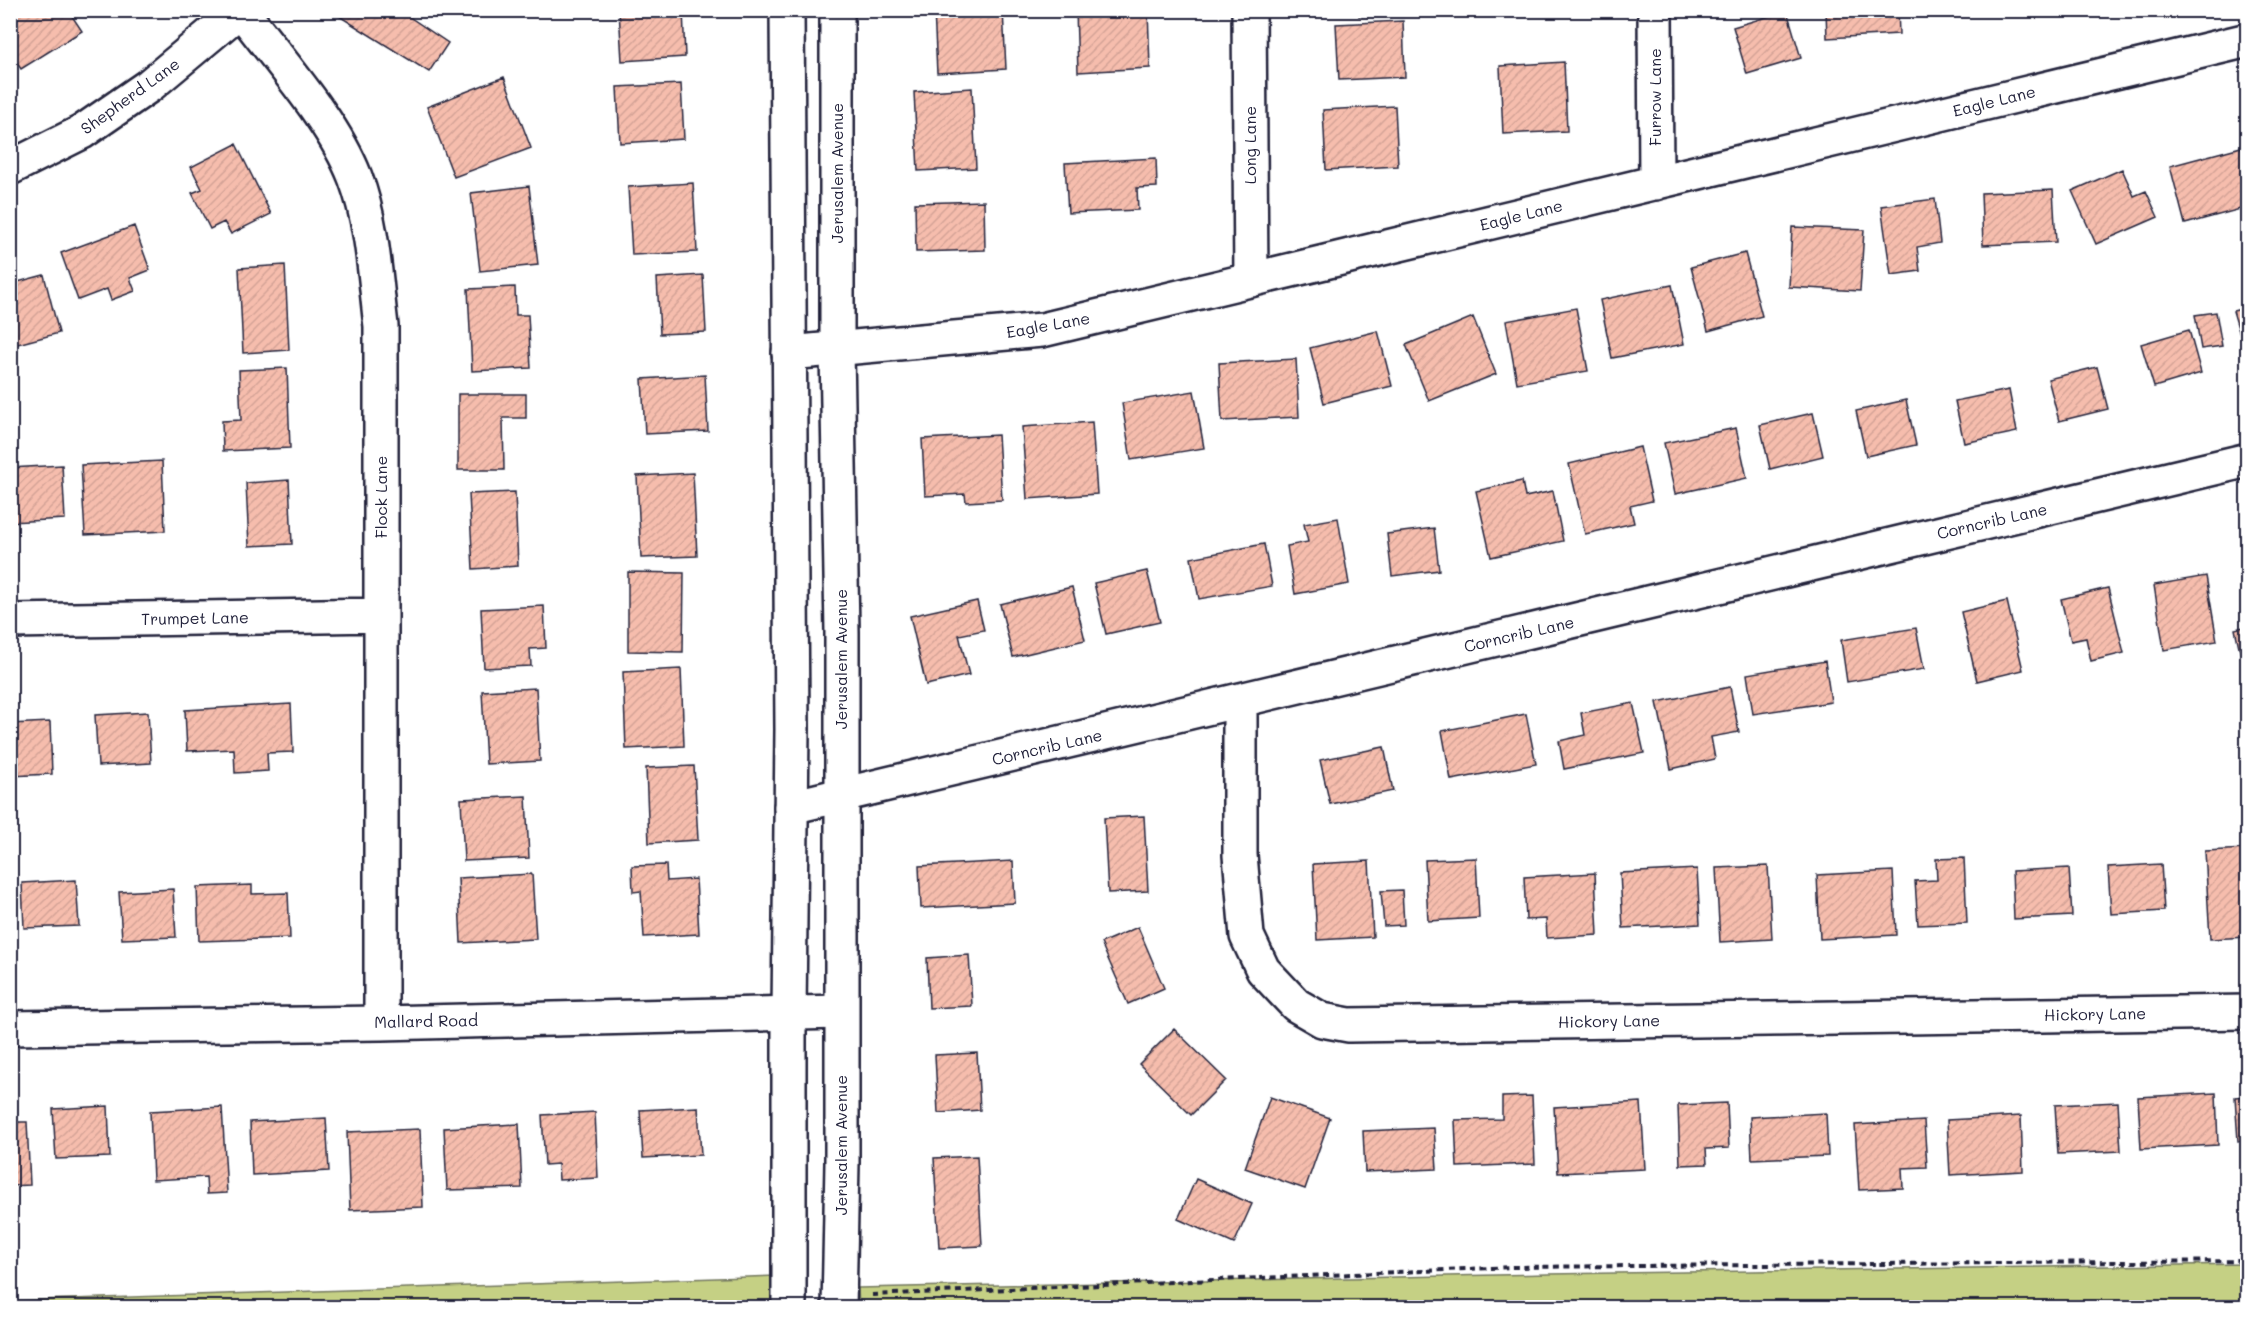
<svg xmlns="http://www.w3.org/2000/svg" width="2258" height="1318" font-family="Mali,sans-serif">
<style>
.grass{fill:#c5d084;stroke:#747960;stroke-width:1.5}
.building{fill:url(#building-hatch);stroke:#22223b;stroke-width:1.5}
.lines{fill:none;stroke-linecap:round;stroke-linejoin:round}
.minor-casing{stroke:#22223b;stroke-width:38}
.secondary-casing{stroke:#22223b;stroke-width:38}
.path{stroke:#22223b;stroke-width:4;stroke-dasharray:6 4.5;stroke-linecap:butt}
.minor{stroke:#fff;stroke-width:33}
.secondary{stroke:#fff;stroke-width:33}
.labels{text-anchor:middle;stroke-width:4.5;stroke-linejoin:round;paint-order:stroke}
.street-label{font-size:16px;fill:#22223b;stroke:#fff}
</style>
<defs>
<pattern id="building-hatch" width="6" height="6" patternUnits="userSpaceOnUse" patternTransform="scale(1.5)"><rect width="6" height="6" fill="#f6bdad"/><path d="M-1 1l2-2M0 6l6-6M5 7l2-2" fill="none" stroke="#d3a296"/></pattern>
</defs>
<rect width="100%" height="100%" fill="#fff"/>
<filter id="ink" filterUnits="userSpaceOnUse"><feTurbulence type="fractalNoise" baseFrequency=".0167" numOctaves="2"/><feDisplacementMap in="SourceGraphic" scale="12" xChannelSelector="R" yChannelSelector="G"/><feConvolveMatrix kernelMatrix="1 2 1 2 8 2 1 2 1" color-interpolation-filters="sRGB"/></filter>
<g filter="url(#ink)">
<!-- grass -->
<path class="grass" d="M2247,1264V1308H859L858,1288L1548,1274Z
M776,1276L777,1307L11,1308L10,1301Z"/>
<!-- building -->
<path class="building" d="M12,10H68L82,31L21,69L10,53V12Z
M343,10H399L448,43L429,72L339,16Z
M619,10H683L685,57L622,61Z
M934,10H1003L1006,69L937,73Z
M1076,10H1148L1150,68L1078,72Z
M1359,10H1414V14L1359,16Z
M1826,10H1898L1899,34L1827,38Z
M1945,10H1967L1946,16Z
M1787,11L1801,58L1747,74L1733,27Z
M1403,21L1405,77L1339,80L1336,24Z
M1564,62L1567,131L1503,134L1500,66Z
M504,77L531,148L454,177L427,107Z
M681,84L684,139L620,143L617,87Z
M972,88L976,168L918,171L914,92Z
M1395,106L1398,166L1326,170L1323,110Z
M236,144L271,214L231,234L224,222L210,229L192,193L202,189L191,167Z
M2241,147L2248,172V207L2185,224L2170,166Z
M1156,158L1157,187L1137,188L1138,210L1068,213L1065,163Z
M2122,169L2134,196L2146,191L2158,217L2096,244L2072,191Z
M693,183L697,252L632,255L628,187Z
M529,186L538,265L480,271L471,193Z
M2053,190L2056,242L1983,245L1981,193Z
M1935,199L1940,243L1917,247L1920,271L1891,275L1881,206Z
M984,201L985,250L916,252L915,203Z
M134,226L150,270L130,278L135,291L111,300L107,289L78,300L61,253Z
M1792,227L1864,230L1860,291L1789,287Z
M1745,253L1762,316L1708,331L1691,267Z
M285,265L289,350L243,353L239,268Z
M44,275L59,333L10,346V284Z
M703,275L706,332L660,334L657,278Z
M1672,285L1684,344L1612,358L1600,300Z
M515,287L516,315H528L531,368L472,371L468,289Z
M2248,307V355H2246L2233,311Z
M1576,308L1588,371L1517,383L1506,321Z
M2216,312L2222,346L2201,349L2195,315Z
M1473,317L1496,374L1429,401L1406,345Z
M2189,330L2201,373L2154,387L2141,344Z
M1378,331L1392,386L1324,403L1310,348Z
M1296,359L1299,417L1222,421L1219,363Z
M2097,367L2108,409L2059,421L2048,379Z
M287,368L290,448L223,451L222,421L241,420L239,370Z
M705,375L708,431L645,434L642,379Z
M2009,390L2017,432L1964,443L1955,401Z
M1194,391L1204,448L1131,460L1122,403Z
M458,394H526V418H503L504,470H458Z
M1906,400L1916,445L1866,456L1856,411Z
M1813,413L1823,456L1770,469L1760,425Z
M1092,422L1097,494L1027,499L1022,427Z
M1736,428L1747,478L1675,494L1664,443Z
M998,435L1002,500L966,502L965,494L925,496L922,439Z
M1640,447L1652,501L1630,506L1634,523L1585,534L1569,464Z
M162,461L165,531L85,535L81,465Z
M62,465L65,519L10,522V468Z
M693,473L697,556L641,558L637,476Z
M289,480L292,544L249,546L246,483Z
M1522,481L1525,497L1553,491L1563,541L1491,557L1476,491Z
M515,492L518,566L473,569L469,494Z
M1338,518L1349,584L1295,594L1287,546L1308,542L1304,524Z
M1434,528L1439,570L1392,576L1387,534Z
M1264,544L1272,586L1199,599L1191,558Z
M2248,564V593L2241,565Z
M1147,571L1160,622L1106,634L1094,583Z
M628,572L684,573L683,652L628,651Z
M2206,576L2217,641L2164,650L2154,585Z
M1072,587L1085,640L1013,657L1000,604Z
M2108,588L2124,653L2091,661L2086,638L2071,641L2061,599Z
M977,601L984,630L959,635L969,675L926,685L910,616Z
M2007,601L2023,670L1977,681L1961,612Z
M544,606L546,648L530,649L531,666L484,668L481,609Z
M2248,626V668L2244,669L2235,629Z
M1916,628L1924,669L1847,682L1841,640Z
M1825,661L1831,702L1753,714L1747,674Z
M681,669L684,746L626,749L623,672Z
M1730,687L1739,732L1711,737L1715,759L1671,769L1657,702Z
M536,688L540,761L486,764L482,691Z
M1633,703L1644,753L1564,769L1559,741L1585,735L1581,713Z
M291,704L293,752L267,753L268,771L235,773L234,749L187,751L185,710Z
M148,712L151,763L98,766L95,715Z
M1526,714L1536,764L1451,780L1442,731Z
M50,722L52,774L10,776V724Z
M1384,747L1393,791L1330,804L1320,760Z
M694,766L698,840L649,843L646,768Z
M526,796L529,858L464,861L461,799Z
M1144,816L1148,891L1108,893L1104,818Z
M2248,849V937L2210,939L2205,851Z
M1476,858L1479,918L1428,921L1425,860Z
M1964,858L1967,923L1918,925L1915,881L1937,880L1936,859Z
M1013,861L1015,903L921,908L919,866Z
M1369,861L1373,937L1317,940L1313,864Z
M2161,864L2164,911L2111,914L2108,867Z
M666,865L667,881L696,879L699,934L644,937L641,891L633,892L632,866Z
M1768,866L1772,939L1720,942L1716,868Z
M2069,868L2072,916L2014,919L2012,871Z
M1697,869L1700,924L1623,928L1620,873Z
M1893,871L1896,935L1820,939L1817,875Z
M1595,873L1598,935L1547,938L1546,919L1526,920L1524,877Z
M532,874L536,939L461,943L458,878Z
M76,880L79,926L24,928L22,883Z
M252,885V894L288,893L290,938L199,941L197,887Z
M173,889L176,937L122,939L119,892Z
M1402,890L1404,925L1384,926L1381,891Z
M1138,927L1164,988L1128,1004L1101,943Z
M969,955L972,1006L929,1008L927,958Z
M1174,1029L1226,1080L1191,1115L1139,1064Z
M977,1053L980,1110L938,1113L935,1055Z
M2216,1093L2218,1145L2141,1149L2138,1097Z
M1532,1096L1535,1164L1457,1167L1455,1120L1502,1119V1097Z
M2248,1096V1141H2238L2235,1097Z
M1270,1097L1330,1118L1305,1189L1245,1168Z
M1641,1102L1645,1169L1558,1173L1554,1107Z
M2118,1102L2121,1151L2058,1154L2055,1105Z
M1727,1103L1729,1148L1706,1149L1707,1164L1680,1165L1678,1105Z
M108,1106L110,1157L56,1159L53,1109Z
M222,1107L227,1193L207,1194L206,1177L153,1180L150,1111Z
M698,1107L701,1155L643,1158L640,1110Z
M595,1112L598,1178L559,1180L558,1164L545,1165L542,1115Z
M1826,1113L1828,1156L1752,1159L1750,1117Z
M2021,1116L2023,1171L1950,1175L1947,1120Z
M326,1118L329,1171L252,1175L250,1122Z
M1924,1121L1927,1167L1902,1168L1903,1188L1859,1190L1855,1125Z
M10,1122H27L30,1185L10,1186Z
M519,1124L522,1188L447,1190L444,1128Z
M1434,1128L1437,1169L1365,1172L1363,1131Z
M420,1129L423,1207L350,1210L347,1132Z
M977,1156L982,1246L939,1248L934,1158Z
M1196,1179L1252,1204L1234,1244L1178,1219Z"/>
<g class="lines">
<!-- minor casing -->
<g class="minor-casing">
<path id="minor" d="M241,10C278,60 333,120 355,177C373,224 375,277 381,326V1023
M1249,10L1251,280
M1655,10L1656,183
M10,168L82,132L150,85L240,10
M789,353L1042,330L2248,40
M10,621L380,615
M1240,701V855L1247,936L1263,970L1296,1005L1322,1020L1349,1025L2248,1012
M791,807L2248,460
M10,1028L381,1023L841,1012"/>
</g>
<!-- secondary casing -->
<g class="secondary-casing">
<path id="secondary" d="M787,10L792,729L789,1014V1308
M837,10V350L842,632V1163L839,1308"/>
</g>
<!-- path -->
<path class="path" d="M872,1295L1513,1267L2248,1261"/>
<!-- minor -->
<use href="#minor" class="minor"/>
<!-- secondary -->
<use href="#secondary" class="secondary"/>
</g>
</g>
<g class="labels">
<!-- street labels -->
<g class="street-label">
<text transform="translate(130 96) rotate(-36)" y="6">Shepherd Lane</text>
<text transform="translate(1655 97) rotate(-90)" y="6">Furrow Lane</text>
<text transform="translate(1994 101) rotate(-14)" y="6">Eagle Lane</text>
<text transform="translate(1250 145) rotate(-90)" y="6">Long Lane</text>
<text transform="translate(837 173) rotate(-90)" y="6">Jerusalem Avenue</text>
<text transform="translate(1521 215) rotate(-14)" y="6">Eagle Lane</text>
<text transform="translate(1048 325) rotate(-10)" y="6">Eagle Lane</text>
<text transform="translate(381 497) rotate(-90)" y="6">Flock Lane</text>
<text transform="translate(1992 521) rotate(-13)" y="6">Corncrib Lane</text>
<text transform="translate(195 618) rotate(-1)" y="6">Trumpet Lane</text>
<text transform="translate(1519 634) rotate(-13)" y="6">Corncrib Lane</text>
<text transform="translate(841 659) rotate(-90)" y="6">Jerusalem Avenue</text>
<text transform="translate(1047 747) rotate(-13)" y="6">Corncrib Lane</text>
<text transform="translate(2095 1014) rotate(-1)" y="6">Hickory Lane</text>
<text transform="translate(426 1021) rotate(-1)" y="6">Mallard Road</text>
<text transform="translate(1609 1021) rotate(-1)" y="6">Hickory Lane</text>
<text transform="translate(841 1145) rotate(-90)" y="6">Jerusalem Avenue</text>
</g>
</g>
<!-- margin -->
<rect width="2258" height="1318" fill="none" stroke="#fff" stroke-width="36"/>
<rect x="18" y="18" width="2222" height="1282" fill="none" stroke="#22223b" stroke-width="2" filter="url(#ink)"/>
</svg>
